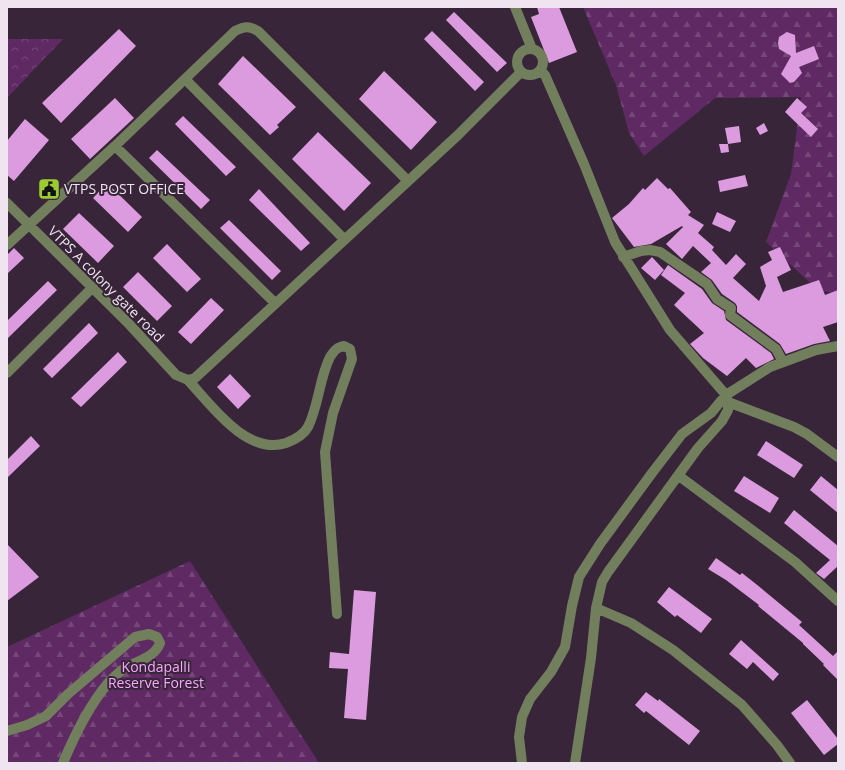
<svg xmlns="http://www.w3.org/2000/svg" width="845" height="770" font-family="'Open Sans',sans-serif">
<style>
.forest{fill:url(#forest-firs)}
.park{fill:url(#park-crowns)}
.building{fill:#db9bde}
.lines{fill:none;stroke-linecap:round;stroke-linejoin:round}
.minor{stroke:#727f5d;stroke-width:10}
.labels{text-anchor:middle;stroke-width:4;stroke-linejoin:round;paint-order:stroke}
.poi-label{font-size:14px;fill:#f0e4f1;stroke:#382539;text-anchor:start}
.street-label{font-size:14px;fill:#f0e4f1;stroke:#382539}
.park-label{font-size:14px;fill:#f8a7fd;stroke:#382539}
</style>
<defs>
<pattern id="forest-firs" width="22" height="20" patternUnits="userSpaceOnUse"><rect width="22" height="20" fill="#5f2963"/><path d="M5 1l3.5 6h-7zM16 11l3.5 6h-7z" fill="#76487a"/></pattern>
<pattern id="park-crowns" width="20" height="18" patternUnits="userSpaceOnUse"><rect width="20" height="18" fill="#5f2963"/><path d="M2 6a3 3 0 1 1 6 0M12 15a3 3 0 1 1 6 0" fill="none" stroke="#76487a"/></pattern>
</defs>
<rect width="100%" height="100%" fill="#382539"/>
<!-- forest -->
<path class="forest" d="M583,7H838V293L819,291L766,242L791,174L801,97L715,98L644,156L629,133L616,85Z
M190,561L319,763H7V647Z"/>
<!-- park -->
<path class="park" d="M7,39H63L7,98Z"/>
<!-- building -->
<path class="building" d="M537,7H559L577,52L549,63L531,17L539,14Z
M454,12L507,63L497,72L446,20Z
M119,29L136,46L61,123L42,103Z
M432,31L484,82L475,91L424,39Z
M787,32L795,35L796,53L814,46L819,59L799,67L802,73L794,82L790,83L781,74L791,56L779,49L778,43L779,37Z
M243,56L296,107L277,125L279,127L270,135L218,84Z
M384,71L437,122L411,150L359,99Z
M115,98L134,118L90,159L71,139Z
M797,98L807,107L801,113L818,129L811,137L785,112Z
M183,116L236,167L226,176L175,124Z
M25,119L49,140L14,181L7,175V141Z
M764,123L768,131L760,135L756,128Z
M739,126L741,142L728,144L725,128Z
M318,132L371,183L344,211L292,159Z
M719,144H728L729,152L721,153Z
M157,150L210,200L201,209L149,158Z
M745,175L748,186L720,192L718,181Z
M657,178L668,189L670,188L691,212L688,215L704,225L698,233L714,247L712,250L726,265L736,254L746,264L733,278L759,301L766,286L760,267L772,260L768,252L780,247L791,270L777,277L783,292L819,280L825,295L838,290V322L823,327L830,341L814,344L786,354L780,344L737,312V306L735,303L722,294L712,280L701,272L711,263L693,246L682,259L666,244L683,227L682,226L651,244L634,247L612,218L629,204L643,188L645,190Z
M107,183L142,217L128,232L93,198Z
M259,189L310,243L301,251L249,200Z
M717,212L736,221L730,232L712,224Z
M79,213L114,246L98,263L63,229Z
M229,220L281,271L272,280L220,228Z
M167,244L201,279L187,292L153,258Z
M14,248L24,258L7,274V255Z
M652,257L664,270L655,280L641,268Z
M668,265L702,289L712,303L724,311L726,320L771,353L774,359L756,368L746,358L727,376L703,358L690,344L704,333L674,305L685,293L661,275Z
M138,272L172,306L157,321L123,287Z
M48,281L57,290L7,339V321Z
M211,298L224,310L191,344L178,332Z
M89,323L98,333L52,378L43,369Z
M118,352L127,362L81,407L71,398Z
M230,374L251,396L238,409L217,387Z
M31,436L40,446L7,478V460Z
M766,441L803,465L794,478L757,455Z
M744,476L779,498L770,513L734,491Z
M821,476L838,490V513L810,490Z
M794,510L838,546V566L824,579L816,573L830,560L784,523Z
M7,544L39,577L7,601Z
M716,558L740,575L742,573L756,584L802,622L799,625L833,656L838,651V680L823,665L824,664L803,644V643L758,606L759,605L726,580L708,569Z
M669,587L712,619L701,633L677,615L675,617L657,602Z
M354,590L376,592L366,720L344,718L348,669L329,668L330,652L349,654Z
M741,640L779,674L773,681L753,662L747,669L729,654Z
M646,692L658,701L659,699L700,731L689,745L646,711L644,713L635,705Z
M807,700L838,739V744L824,755L791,713Z"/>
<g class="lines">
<!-- minor -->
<path class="minor" d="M515,7L532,49
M517 62a13 13 0 1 1 26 0a13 13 0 1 1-26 0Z
M540,70L545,75L584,164L615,242L670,330L726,395L728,402V410L722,421L698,448L608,572L602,582L596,608L631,623L673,650L742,705L777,745L790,763
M185,79L344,239
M115,146L275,303
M7,203L129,324L176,375L188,380
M7,245L115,146L235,31C245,26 249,26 258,31L408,181
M623,257L641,251L650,250L660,252L707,284L717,299L731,308L730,315L776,349L783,362
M7,373L93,287
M188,380C211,405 247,456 286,443C294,440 303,436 308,427C319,405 319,379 330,357C334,351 337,347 344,346L350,349L352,359L333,413L325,452L337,614
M188,380L195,378L458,135L521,72
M728,402L794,427L807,434L838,457
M679,476L795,562L838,601
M7,731L27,725L46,716L68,694L135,637L149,634L157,637L160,643C154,659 135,661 122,670C117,674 112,679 108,683C88,707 75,734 63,763
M522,763L519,737L522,717L530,699L551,672L565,647L572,606L579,577L600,544L652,473L682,434L711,413L726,395L770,367L816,350L838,346
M575,763L591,658L596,608"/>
</g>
<!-- icons -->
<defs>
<g id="civic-square" transform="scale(1.15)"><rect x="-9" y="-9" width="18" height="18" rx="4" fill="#9cca31" stroke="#382539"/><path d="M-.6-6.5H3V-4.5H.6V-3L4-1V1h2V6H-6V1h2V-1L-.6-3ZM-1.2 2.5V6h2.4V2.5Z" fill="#111"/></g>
</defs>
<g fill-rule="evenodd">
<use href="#civic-square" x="49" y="189"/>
</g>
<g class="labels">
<!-- poi labels -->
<g class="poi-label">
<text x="64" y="194">VTPS POST OFFICE</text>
</g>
<!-- street labels -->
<g class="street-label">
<text transform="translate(106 284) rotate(45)" y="5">VTPS A colony gate road</text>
</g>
<!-- park labels -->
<g class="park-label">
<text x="156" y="672">Kondapalli<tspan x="156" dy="16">Reserve Forest</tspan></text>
</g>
</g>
<!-- border -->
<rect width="845" height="770" fill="none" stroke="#f0e4f1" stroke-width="16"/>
</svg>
